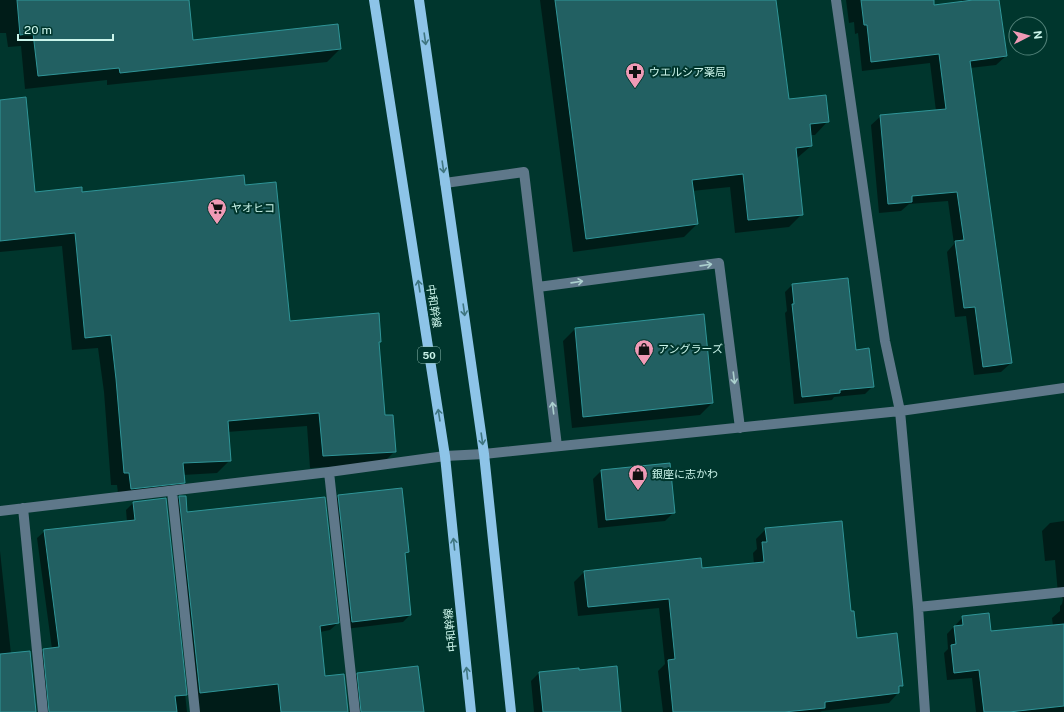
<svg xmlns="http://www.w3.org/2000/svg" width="1064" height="712" font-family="'Public Sans','Noto Sans JP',sans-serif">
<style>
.shadow{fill:#0007}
.building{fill:#226062;stroke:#2f9598}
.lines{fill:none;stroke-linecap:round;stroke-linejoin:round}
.minor{stroke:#5f788a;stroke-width:10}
.major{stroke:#8dc4e8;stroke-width:10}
.oneway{stroke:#3f7681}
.oneway2{stroke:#abd0ce}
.labels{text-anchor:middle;stroke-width:4;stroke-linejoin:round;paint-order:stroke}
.shield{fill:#00362d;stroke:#8ebcb2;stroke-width:1}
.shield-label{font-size:10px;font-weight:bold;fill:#cbf5eb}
.poi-label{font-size:11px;fill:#cbf5eb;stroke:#00362d;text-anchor:start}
.street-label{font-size:11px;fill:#cbf5eb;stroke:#00362d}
</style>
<rect width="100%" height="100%" fill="#00362d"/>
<!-- shadow -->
<path class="shadow" d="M0,0H188L192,41L340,49L327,62L107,85V80L25,89L21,46L8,47L6,33H0Z
M540,0H775L788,100L828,121L815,135H810L811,146L796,159L802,214L789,227L735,233L730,187L692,191L697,224L684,237L573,252Z
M846,0H908L909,10L962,2V0H998L1006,56L996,65L970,68L1011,363L1001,372L974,375L966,316L955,317L947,252L954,244L948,201L909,204L901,211L879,213L871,125L881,116L936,111L930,63L862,71L858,33L855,34L854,22L849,23Z
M0,101L34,193H81L244,186L289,322L380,342L378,344L384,417L395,451L382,464L310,468L307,426L227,432L230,460L217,473L183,475L184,482L171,495L119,501L117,485H111L104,392L98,348L72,350L62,246L0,252Z
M792,285L855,351L872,387L865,394L834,397L832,400L794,404L785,313L787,311L785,292Z
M575,329L712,403L700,415L572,428L563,341Z
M601,471L674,512L665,521L598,528L593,479Z
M339,496L408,552L404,556L410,615L403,622L345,629L331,504Z
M180,497L187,513L338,623L330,630L320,632L324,677L348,712H194L172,505Z
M165,499L187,712H42L36,658L44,650L52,649L37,538L45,531L127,522L126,510L133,503Z
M1064,521V712H976L972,678L947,680L944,653L948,649L947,634L963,617L990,632L1053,626L1052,618L1060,611V606L1062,604L1063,599L1061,596L1058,594L1055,560L1045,561L1042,531L1050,523Z
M766,529L850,612L856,639L902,686L898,689V693L889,703L822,711L820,712H663L658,671L665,664L659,608L578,616L574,582L584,572L701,569L754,564L753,553L757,549L756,539Z
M0,551L11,654L35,712H0Z
M579,671L620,712H534L531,681L539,673Z
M358,674L423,712H354L350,681Z"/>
<!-- building -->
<path class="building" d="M17,0H189L193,40L338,24L341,49L120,73L119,68L38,76L33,33L20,35Z
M555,0H776L789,99L826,95L829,122L810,124L812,146L796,148L803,215L748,220L743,174L692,180L698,224L586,239Z
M861,0H934V5L973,0H999L1007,56L970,61L1012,363L983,367L975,307L964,308L955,241L964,240L957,192L912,196V202L888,204L880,115L946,109L939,54L871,62L867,25H864Z
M26,97L35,192L82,187V192L244,175L245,185L276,182L290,321L379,313L381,342H379L385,415H393L396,452L323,456L319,413L228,421L231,461L183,463L185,483L131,489L129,473H124L116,379L111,335L85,338L75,233L0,241V100Z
M848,278L856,350L869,348L874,387L840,390V393L802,397L792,304H794L792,284Z
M704,314L713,403L583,417L575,328Z
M670,463L675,513L606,520L601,470Z
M402,488L409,552L405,553L411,615L352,622L338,495Z
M179,496H186L187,512L325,497L339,623L320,626L325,676L344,674L348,712H281L278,684L200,693Z
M166,498L187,695L175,696L177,712H49L43,649L59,647L44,530L135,520L133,502Z
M842,521L851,611H854L857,638L897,633L903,686H899V693L825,702V708L784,712H673L668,660L675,659L669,599L588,607L584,571L701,558L702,568L764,562L762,542H767L765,528Z
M989,613L991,631L1064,624V706L1009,712H984L979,670L954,673L951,645L956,644L954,626L963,625L962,616Z
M30,651L36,712H0V654Z
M418,666L424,712H361L357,673Z
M617,666L621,712H543L539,672L579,668V670Z"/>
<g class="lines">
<!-- minor -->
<path class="minor" d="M836,0L885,341L900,411L918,607L925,712
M445,183L524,172L557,446
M538,287L719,263L740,428
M329,472L355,712
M172,491L195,712
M23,508L43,712
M0,511L329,472L445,456L484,454L900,411L1064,388
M918,607L1064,592"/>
<!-- major -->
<path class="major" d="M374,0L445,456L471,712
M419,0L484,454L511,712"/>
</g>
<!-- one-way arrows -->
<defs><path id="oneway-shaft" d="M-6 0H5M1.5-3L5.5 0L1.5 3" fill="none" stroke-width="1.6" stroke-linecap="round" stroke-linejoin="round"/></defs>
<g class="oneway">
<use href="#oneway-shaft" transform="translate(425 39) rotate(82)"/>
<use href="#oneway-shaft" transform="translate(443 167) rotate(82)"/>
<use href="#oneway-shaft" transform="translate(419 286) rotate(-99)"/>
<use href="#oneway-shaft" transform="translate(464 310) rotate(82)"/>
<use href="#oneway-shaft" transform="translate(439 415) rotate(-99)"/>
<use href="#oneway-shaft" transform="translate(482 439) rotate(82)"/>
<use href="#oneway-shaft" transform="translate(454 544) rotate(-96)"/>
<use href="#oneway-shaft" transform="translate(467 673) rotate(-96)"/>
</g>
<g class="oneway2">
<use href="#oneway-shaft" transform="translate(706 265) rotate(-8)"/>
<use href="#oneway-shaft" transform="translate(577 282) rotate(-8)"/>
<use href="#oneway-shaft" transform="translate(734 378) rotate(83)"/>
<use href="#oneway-shaft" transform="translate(553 408) rotate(-97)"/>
</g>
<!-- icons -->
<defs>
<g id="pharmacy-pin" transform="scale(1)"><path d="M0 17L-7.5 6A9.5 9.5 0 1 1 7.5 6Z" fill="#f09ab6" stroke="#00362d"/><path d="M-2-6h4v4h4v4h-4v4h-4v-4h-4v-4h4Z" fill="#111"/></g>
<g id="supermarket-pin" transform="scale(1)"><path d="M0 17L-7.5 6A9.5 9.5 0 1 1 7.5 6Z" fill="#f09ab6" stroke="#00362d"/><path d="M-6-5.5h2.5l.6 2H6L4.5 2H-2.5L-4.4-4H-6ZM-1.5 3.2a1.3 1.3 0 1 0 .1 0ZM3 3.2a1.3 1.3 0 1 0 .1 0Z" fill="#111"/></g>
<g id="shop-pin" transform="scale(1)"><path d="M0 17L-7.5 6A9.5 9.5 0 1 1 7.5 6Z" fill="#f09ab6" stroke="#00362d"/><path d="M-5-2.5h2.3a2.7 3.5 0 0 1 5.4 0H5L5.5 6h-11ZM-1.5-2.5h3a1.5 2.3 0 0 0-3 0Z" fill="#111"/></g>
</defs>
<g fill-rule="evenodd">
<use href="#pharmacy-pin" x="635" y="72"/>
<use href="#supermarket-pin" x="217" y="208"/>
<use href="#shop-pin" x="644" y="349"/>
<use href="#shop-pin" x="638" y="474"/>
</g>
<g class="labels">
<!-- shield labels -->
<rect class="shield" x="418" y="347" width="22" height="16" rx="3"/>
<g class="shield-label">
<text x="429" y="359">50</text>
</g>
<!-- poi labels -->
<g class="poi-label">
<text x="649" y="76">ウエルシア薬局</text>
<text x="231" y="212">ヤオヒコ</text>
<text x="658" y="353">アングラーズ</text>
<text x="652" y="478">銀座に志かわ</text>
</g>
<!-- street labels -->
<g class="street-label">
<text transform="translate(434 306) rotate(81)" y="4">中和幹線</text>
<text transform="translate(450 630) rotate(-96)" y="4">中和幹線</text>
</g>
</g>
<!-- north arrow -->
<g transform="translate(1028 36) rotate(84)"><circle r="19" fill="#00362d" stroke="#518279"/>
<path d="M0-3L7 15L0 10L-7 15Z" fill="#f09ab6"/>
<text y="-6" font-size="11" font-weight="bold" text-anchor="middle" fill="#cbf5eb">N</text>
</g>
<!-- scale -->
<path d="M18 34v6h95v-6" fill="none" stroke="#cbf5eb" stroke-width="2"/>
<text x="24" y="34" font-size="12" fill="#cbf5eb" stroke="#00362d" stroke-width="3" paint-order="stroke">20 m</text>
</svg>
